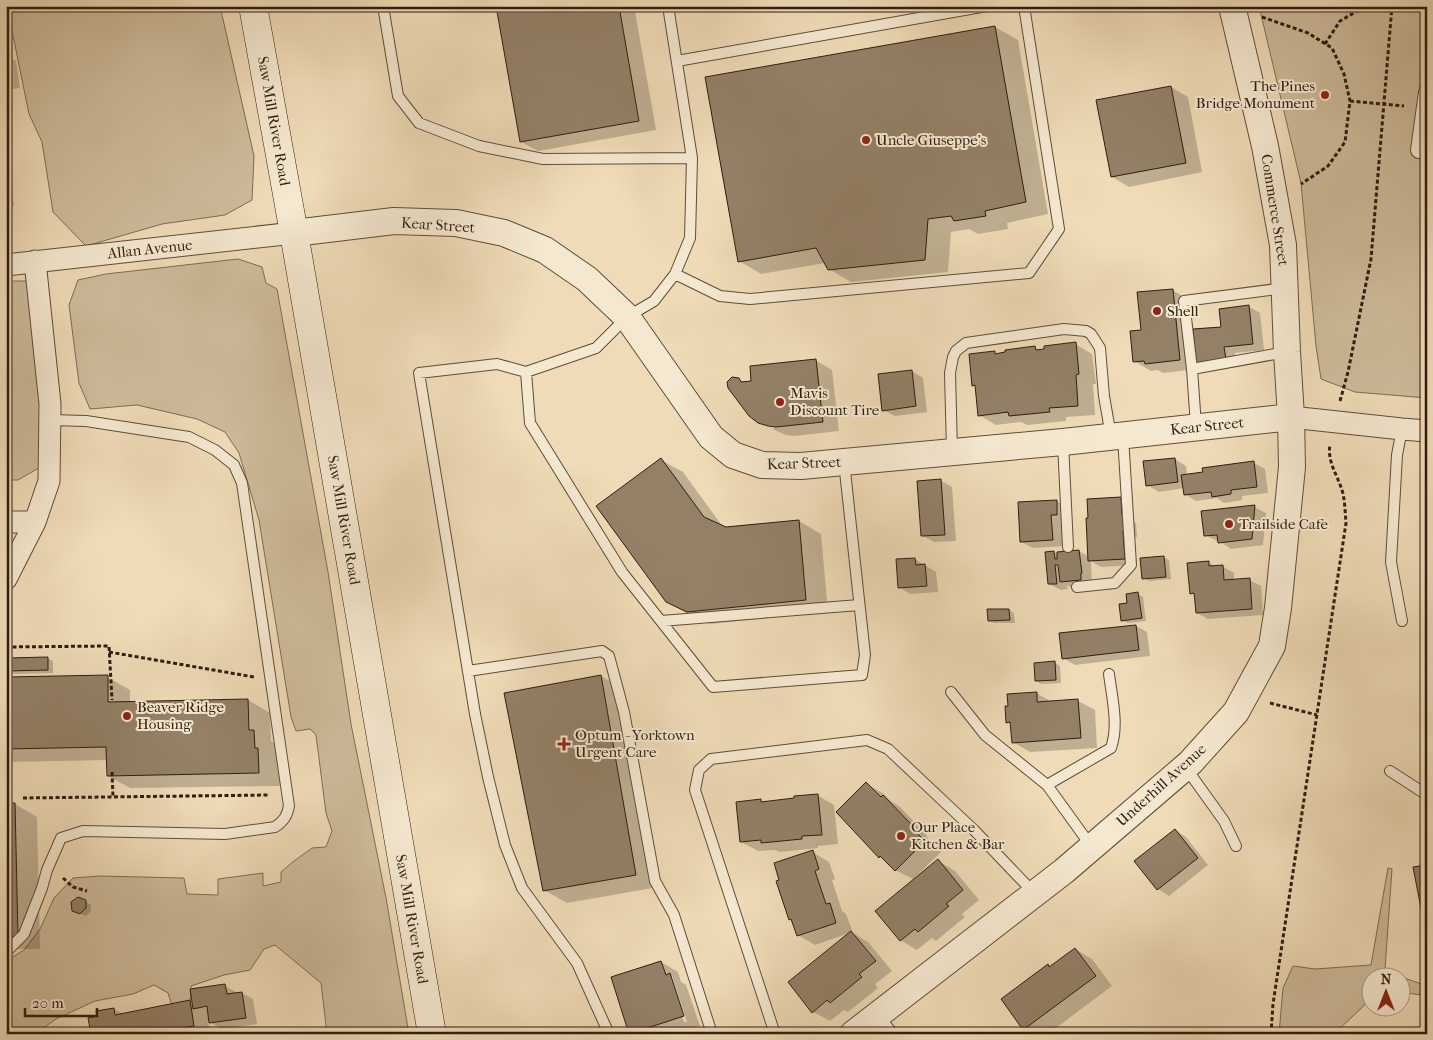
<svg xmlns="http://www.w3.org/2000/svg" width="1433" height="1040" font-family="'IM FELL French Canon',serif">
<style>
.green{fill:#cebb9b;stroke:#7e6c56}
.shadow{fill:#0003;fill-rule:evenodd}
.building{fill:#938067;stroke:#2f1d11}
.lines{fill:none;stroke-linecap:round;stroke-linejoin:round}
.service-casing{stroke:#5f4c3a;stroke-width:12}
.pedestrian-casing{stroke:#5f4c3a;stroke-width:18}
.minor-casing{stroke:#5f4c3a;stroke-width:23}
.tertiary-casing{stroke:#5f4c3a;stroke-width:28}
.secondary-casing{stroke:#2f1d11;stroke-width:29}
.path{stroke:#2f1d11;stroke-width:3;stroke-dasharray:4 2.5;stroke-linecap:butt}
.service{stroke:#f5e8d0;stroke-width:10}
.pedestrian{stroke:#f5e8d0;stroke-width:16}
.minor{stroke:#f5e8d0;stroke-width:21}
.tertiary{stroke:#f5e8d0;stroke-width:26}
.secondary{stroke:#f5e8d0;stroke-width:28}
.poi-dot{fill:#8f2418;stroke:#f5e8d0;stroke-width:2}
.labels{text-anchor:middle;stroke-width:4;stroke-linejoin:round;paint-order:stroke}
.poi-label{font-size:15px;fill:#2f1d11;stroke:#f5e8d0;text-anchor:start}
.street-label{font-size:15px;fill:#2f1d11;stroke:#f5e8d0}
</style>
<rect width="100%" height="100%" fill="#efdbb7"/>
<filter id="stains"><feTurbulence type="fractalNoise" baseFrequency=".004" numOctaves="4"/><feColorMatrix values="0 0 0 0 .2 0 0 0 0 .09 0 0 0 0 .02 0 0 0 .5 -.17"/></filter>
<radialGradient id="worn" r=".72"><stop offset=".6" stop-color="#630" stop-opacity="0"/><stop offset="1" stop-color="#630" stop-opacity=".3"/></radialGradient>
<!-- green -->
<path class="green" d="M7,6H220L254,156L252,200L225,215L162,224L86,246L53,212L42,142L29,114Z
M1259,6H1427V398L1355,392L1321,379L1316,346L1301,183Z
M238,259L262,267L266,283L277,289L328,572L351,724L386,898L409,1034H327L321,983L275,945L264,949L250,970L224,975L191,986L190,1008L173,1009L168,993L154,985L133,994L95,1001L56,1019L35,1034H6V961L24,950L40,929L54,898L73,878L100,876L184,878L187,894L218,895V879L263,873V886L281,882V872L294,861L312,848L326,847L332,831L326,813L316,735L310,729L296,731L291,717L259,520L239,453L225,432L197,419L137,405L90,409L79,383L69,305L78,280L106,274Z
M9,281H27L45,461L37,469L18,480H6V293Z
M1388,868L1392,869L1385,969L1396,975L1427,986V996L1401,992L1400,978H1370V1000L1336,1032L1335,1034H1279L1283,988L1293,966L1315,969L1371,965Z"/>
<!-- shadow -->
<path class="shadow" d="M497,6H634L656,130L538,151L521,142Z
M995,27L1018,40L1048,214L1007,223L1008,229L978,234L969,229L951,232L948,272L851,282L829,269L825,263L761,274L739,261Z
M6,55L16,61L20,88L6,90Z
M1171,87L1188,97L1202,172L1129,187L1112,177Z
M6,175L11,178L14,206L6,207Z
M1172,290L1190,300L1193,331L1222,328L1249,307L1260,313L1264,350L1235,353L1237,365L1209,368L1196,361L1197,369L1163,373L1158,370L1151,371L1134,361L1143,331Z
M1075,344L1092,354L1096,384H1093L1095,415L1066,417V421L1027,425L1021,422L996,425L979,415L976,386L973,385L995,353L998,355L1035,348L1040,351Z
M815,360L832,370L839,431L794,436L786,435L770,428L774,429V427L765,424V425L758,422L738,379L745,383Z
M912,371L923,378L927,412L895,416L883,410Z
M1175,459L1186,466L1187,475L1254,463L1265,469L1268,493L1242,496V500L1224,503L1217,498L1196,501L1185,494L1184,488L1159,492L1147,485Z
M661,460L683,472L723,527L726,528L799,521L821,534L828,612L710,624L690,615L667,602Z
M940,480L952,487L956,541L934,542L923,536Z
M1121,498L1132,505L1133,521L1136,523L1137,537H1134L1136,565L1101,567L1091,561L1092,586L1072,588L1067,585L1068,589L1061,590L1049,584L1054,552L1058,555L1079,551L1089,557Z
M1056,501L1068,508L1064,546L1033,548L1021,542Z
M1254,507L1266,513L1263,545L1231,549L1219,541H1217L1205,535Z
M1163,557L1169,560L1171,579L1149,581L1144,578Z
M915,559L936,572L938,592L910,594L899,587Z
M1208,562L1216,567L1222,566L1234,573V580H1249L1261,586L1263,615L1208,619L1197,613L1195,595L1191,593Z
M1138,594L1143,597L1146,621L1128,623L1122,620L1128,604Z
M1009,610L1014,613L1015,623H994L989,620Z
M1136,626L1147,632L1150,656L1075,665L1063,658Z
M47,658L53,661V673L13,674L11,672V679L107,677L130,690V703L248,700L270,713L271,741L276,744L277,761L280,763L281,786L130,788L108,776V760L6,762V665L8,666Z
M1055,663L1060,666L1061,683L1041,684L1036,681Z
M601,676L623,689L658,887L567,903L544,890Z
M1036,693L1052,702L1078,701L1095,710L1097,748L1030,752L1013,742L1012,724L1007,722Z
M6,783L7,804H15L37,817L40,949H6Z
M867,784L884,794L891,801L900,807L927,835L926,836L941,852L913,879L895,870L887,861L880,857L838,812Z
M817,795L834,805L838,844L818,846V848L779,852L776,850L758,851L741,842L761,801L764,803Z
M1175,830L1186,837L1208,865L1169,896L1158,889Z
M812,852L829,862L835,879L832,880L842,911L846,914L853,933L868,942L892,971L875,984L878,988L848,1012L844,1010L830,1021L813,1012L849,933L815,945L798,935L793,921L790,919Z
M938,861L955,871L979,900L962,914L965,917L936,941L932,938L917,950L900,940Z
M86,902L91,905V911L86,916L79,913Z
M1075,949L1092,959L1112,986L1048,1034H1033L1024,1029L1048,966L1050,967Z
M661,962L678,972L681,982L686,985L700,1026L675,1034H632L630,1033ZM669,976H672L687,1022H684Z
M225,986L236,992L237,994L242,993L253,999L257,1024L222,1029L208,1021L210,1034H92L98,1017L114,1009L123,1014L189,1001L193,1003Z"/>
<!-- building -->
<path class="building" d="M496,6H619L639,121L520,142Z
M995,26L1026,202L985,211L986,216L954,221L951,216L928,219L925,260L828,270L816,248L738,262L705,77Z
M6,62L9,82L6,83Z
M1171,86L1186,163L1111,177L1096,100Z
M1173,289L1180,360L1145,364L1144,361L1133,362L1130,331L1141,330L1137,292Z
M1249,305L1253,344L1224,347L1226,359L1196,363L1193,329L1221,327L1219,309Z
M1076,342L1079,374L1076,375L1078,406L1049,408L1050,412L1009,416L1008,412L978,416L975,385L972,386L969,354L995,351V354L1005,352V350L1035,346L1036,350L1044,349V346Z
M816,359L823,422L776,427L768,426L758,423L749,416L728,388L727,382L732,377L739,378L741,382L751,381L750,366Z
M912,370L916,406L882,411L878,374Z
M661,458L704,517L726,527L799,520L806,600L687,612L666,602L596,506Z
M1175,458L1178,482L1146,486L1143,461Z
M1254,461L1257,487L1231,490V494L1212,497L1211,492L1184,495L1181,475L1203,472L1202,468Z
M941,479L945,535L921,536L917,481Z
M1121,497L1122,515H1125L1126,531H1123L1125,559L1088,561L1086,518H1088L1087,499Z
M1057,500V515H1051L1053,540L1020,542L1018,502Z
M1255,505L1252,539L1218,543L1217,535L1204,536L1201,511Z
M1079,550L1082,573H1081V580L1060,582L1058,565H1055L1057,584H1048L1045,552L1054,551L1055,559H1057V552Z
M1164,556L1166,577L1142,579L1140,558Z
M915,558L916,565L925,564L927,586L898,588L896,559Z
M1209,561V566L1223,565L1224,580L1250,578L1252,609L1196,613L1194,593L1190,594L1187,563Z
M1138,592L1142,618L1121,621L1119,604L1127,603L1126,594Z
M987,609H1009L1010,620L988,621Z
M1136,625L1139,650L1062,659L1059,633Z
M48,657V670L7,671V658Z
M1055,661L1056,680L1035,681L1034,663Z
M108,675V702L248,699L249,730H254L255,748H258L259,773L107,776L106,747L6,749V677Z
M601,675L636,875L543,891L504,693Z
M1037,692V702L1078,699L1081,738L1012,743L1010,722L1006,723L1005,706H1008L1007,694Z
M866,782L881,797L883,795L911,824L910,826L925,841L895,871L880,856L879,858L836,812Z
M818,794L822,835L802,836V839L761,843V840L740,842L736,802L761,799V802L794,798V796Z
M6,803H15L18,936L6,937Z
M1175,829L1198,858L1157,890L1134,861Z
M813,850L819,869L815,871L826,904L830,903L836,923L797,936L791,919L789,920L776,881L779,880L774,863Z
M938,859L963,890L946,904L949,906L918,932L915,929L900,941L875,911Z
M1427,865V934H1426L1413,867Z
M78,897L86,900V908L80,914L72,911L71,902Z
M851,931L876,961L859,974L862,977L830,1003L827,1000L812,1013L788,982Z
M1075,948L1096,976L1023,1030L1001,999L1048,964L1049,967Z
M661,961L666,975L670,973L684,1016L629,1034L611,977Z
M225,984L227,994L242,992L246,1018L209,1023L207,1006L193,1009L190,989Z
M190,1000L194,1026L149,1034H91L88,1018L97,1016L96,1011L114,1008L115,1015Z"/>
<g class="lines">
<!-- service casing -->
<g class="service-casing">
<path id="service" d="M383,6L398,96L419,123L479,146L543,159L692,158
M668,6L692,158L690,238L675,274L654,301L627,317L596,348L526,372L530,423L622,572L713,687L862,675L865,655L844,462
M677,61L987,6
M675,274L720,296L750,299L1029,273L1059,229L1024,6
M1192,369L1286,352
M526,372L497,364L419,373L475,714L488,777L505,845L522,888L577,963L609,1034
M1196,426L1192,369L1184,301L1285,288
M1402,429L1397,455L1391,562L1402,621
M1063,443L1068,547
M952,451L950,373L953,357L956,351L966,343L1064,329L1086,331L1091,334L1100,348L1104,396L1111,436
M1077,587L1115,583L1131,565L1123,437
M661,621L859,605
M468,671L602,651L609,656L624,712L655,881L674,915L712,1034
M951,692L985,735L1047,785L1091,846
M1186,768L1224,821L1236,846
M1390,771L1427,795
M1047,785L1111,748C1119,725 1112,698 1109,674
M6,952L24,934L42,888L47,870L61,838L83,831L225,834L275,827C284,821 287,816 289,806L242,483L234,465L215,450L189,437L86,421L50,420
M878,1015L893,1034
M775,1034L695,790L699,770L711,759L867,740L888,749L974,830L1034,893"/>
</g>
<!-- pedestrian casing -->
<g class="pedestrian-casing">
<path id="pedestrian" d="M1427,92L1419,150H1427"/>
</g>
<!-- minor casing -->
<g class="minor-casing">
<path id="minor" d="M35,261L50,404L49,481L35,522
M6,265L294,233
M1291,417L1402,429L1427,431
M6,522H35L6,579"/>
</g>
<!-- tertiary casing -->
<g class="tertiary-casing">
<path id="tertiary" d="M294,233L394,221L456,223L504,233L545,250L587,279L627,317L711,437L733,455L762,465L801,466L844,462L1063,442L1291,417
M853,1034L1064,871L1190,763L1236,712L1272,646L1278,608L1292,467L1291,417L1287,352L1283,245L1265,146L1232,6"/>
</g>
<!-- secondary casing -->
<g class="secondary-casing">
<path id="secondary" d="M253,6L294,233L432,1034"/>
</g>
<!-- path -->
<path class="path" d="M1262,17L1308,33L1332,48L1344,74L1350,101L1345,142L1328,166L1301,184
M1325,44L1340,21L1357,11L1372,9L1427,10
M1350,101L1404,106
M1340,401L1348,372L1371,259L1392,6
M6,647L109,646L112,700
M109,652L254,677
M1270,703L1317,715
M112,772L113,797
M23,798L270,795
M63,878L73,887L87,891
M1271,1034L1273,1004L1346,523C1345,512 1345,500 1342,490C1337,474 1327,462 1330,444"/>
<!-- service -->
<use href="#service" class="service"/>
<!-- pedestrian -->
<use href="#pedestrian" class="pedestrian"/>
<!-- minor -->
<use href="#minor" class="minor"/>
<!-- tertiary -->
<use href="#tertiary" class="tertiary"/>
<!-- secondary -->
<use href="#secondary" class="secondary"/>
</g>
<!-- markers -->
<g class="poi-dot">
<circle cx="1325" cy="95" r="5"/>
<circle cx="866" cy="140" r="5"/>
<circle cx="1157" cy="311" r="5"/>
<circle cx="780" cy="402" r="5"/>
<circle cx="1229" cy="524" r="5"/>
<circle cx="127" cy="716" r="5"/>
<path d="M561.5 736.5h5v5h5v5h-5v5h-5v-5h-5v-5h5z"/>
<circle cx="901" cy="836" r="5"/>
</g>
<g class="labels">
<!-- poi labels -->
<g class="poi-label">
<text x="1315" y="91" text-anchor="end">The Pines<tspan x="1315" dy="17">Bridge Monument</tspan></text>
<text x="876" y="145">Uncle Giuseppe's</text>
<text x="1167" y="316">Shell</text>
<text x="790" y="398">Mavis<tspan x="790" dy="17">Discount Tire</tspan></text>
<text x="1239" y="529">Trailside Cafe</text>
<text x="137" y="712">Beaver Ridge<tspan x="137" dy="17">Housing</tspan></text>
<text x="575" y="740">Optum - Yorktown<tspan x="575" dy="17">Urgent Care</tspan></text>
<text x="911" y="832">Our Place<tspan x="911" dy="17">Kitchen &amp; Bar</tspan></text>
</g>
<!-- street labels -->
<g class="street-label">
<text transform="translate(274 121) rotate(80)" y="5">Saw Mill River Road</text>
<text transform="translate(1275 210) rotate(81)" y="5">Commerce Street</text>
<text transform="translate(438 225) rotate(4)" y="5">Kear Street</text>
<text transform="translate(150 249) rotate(-6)" y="5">Allan Avenue</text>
<text transform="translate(1207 426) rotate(-6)" y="5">Kear Street</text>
<text transform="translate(804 463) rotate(-2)" y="5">Kear Street</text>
<text transform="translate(344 520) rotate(80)" y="5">Saw Mill River Road</text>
<text transform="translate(1161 785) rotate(-42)" y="5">Underhill Avenue</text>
<text transform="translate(412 919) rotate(80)" y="5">Saw Mill River Road</text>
</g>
</g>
<!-- margin -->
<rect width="1433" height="1040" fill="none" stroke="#efdbb7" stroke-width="25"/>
<rect x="8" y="8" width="1418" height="1025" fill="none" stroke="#2f1d11" stroke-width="2.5"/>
<rect x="12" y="12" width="1408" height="1015" fill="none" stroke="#2f1d11"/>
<!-- north arrow -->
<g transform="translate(1386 992)"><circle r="24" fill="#f5e8d0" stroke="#a69784"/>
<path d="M0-4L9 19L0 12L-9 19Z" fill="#8f2418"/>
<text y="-8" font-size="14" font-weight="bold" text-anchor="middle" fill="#2f1d11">N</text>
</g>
<!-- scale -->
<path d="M25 1008v8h72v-8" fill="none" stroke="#2f1d11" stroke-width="2.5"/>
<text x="32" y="1008" font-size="15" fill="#2f1d11" stroke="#f5e8d0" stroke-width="4" paint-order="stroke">20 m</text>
<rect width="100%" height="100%" filter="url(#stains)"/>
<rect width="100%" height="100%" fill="url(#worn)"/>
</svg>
